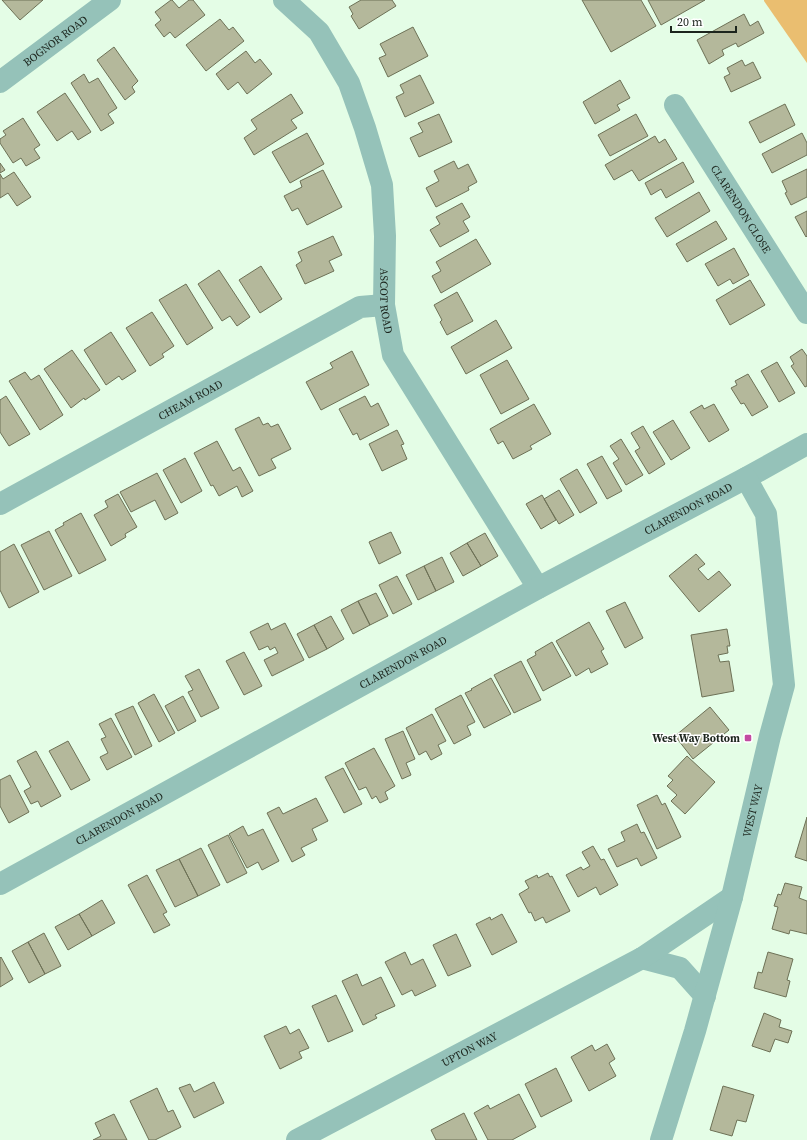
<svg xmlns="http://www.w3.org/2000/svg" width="807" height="1140" font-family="'Source Serif 4',serif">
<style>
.forest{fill:#eabe70}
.building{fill:#b4b89b;stroke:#6d7156}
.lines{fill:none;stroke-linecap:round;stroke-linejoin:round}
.street{stroke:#95c2b9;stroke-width:22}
.poi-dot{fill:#c24ba1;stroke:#fff;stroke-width:1.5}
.labels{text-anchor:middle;stroke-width:3;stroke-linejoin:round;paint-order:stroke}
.street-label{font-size:11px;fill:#1c251d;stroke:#fff}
.poi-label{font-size:11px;font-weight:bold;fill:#1c251d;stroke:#fff;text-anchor:end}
</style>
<rect width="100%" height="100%" fill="#e4fde6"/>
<!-- forest -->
<path class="forest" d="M764,0H807V63L764,1Z"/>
<!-- building -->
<path class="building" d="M2,0H43L20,20Z
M171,0H172L179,8L189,0H193L205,15L175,38L170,32L164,37L155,25L161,20L155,12Z
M361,0H392L396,6L359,29L351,16L353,14L349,7Z
M582,0H641L656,26L611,52Z
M648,0H705L661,25Z
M744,14L750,26L758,21L764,33L738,47L736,43L722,50L724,55L709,64L697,40Z
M220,19L229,30L233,27L244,41L206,71L186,45Z
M413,27L428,56L388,77L379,58L386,55L380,44Z
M114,47L138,81L132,87L135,92L125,100L97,60Z
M246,51L255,63L260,59L272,74L247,94L238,82L228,90L216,74Z
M742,60L745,66L753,62L761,78L731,92L724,77L730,74L727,68Z
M84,74L89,83L98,78L117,108L108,114L114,123L101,131L71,83Z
M420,75L434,103L405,117L396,97L404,93L400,85Z
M620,80L630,98L617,105L620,110L595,124L583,102Z
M65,93L91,132L78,140L72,131L57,141L37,112Z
M291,94L303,113L291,120L297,128L254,155L244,138L257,129L251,120Z
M785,104L795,125L760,143L749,122Z
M439,114L452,142L419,157L410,138L423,132L418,123Z
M636,114L648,136L610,156L598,135Z
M23,118L40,145L34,149L40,158L26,166L21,158L13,163L0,143V139L6,135L3,131Z
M307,133L324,164L290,183L272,152Z
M802,133L807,143V155L772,173L762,154Z
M655,136L659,143L665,139L677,159L639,181L632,170L614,180L605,165Z
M454,161L458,169L468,164L477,182L468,187L469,190L436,207L426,188L439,181L434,171Z
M683,162L694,182L666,198L661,189L651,195L645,183Z
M0,163L5,170L0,173Z
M807,169V197L791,205L785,193L787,192L782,181Z
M323,170L342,207L307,225L298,208L292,211L284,196L302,187L300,181Z
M14,172L31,197L17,206L8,193L0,198V174L3,179Z
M699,192L710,211L667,237L655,218Z
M462,203L470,217L463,221L469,231L440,247L430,230L440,224L436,217Z
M807,211V236L806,237L795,217Z
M716,221L727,239L687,262L676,244Z
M333,236L342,255L329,261L334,271L305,284L296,265L302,261L298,252Z
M476,239L491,264L441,293L432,276L441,271L436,262Z
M734,248L749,275L733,284L730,279L718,286L705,264Z
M261,266L282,299L260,313L239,280Z
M219,270L250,317L237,326L230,316L222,321L198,284Z
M750,280L765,305L730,325L716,300Z
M186,284L213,328L187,345L159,300Z
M457,292L473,321L447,335L440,322L442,320L434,305Z
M152,312L174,346L162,354L164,357L150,366L126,328Z
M496,320L512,348L466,374L451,347Z
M111,332L136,371L122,380L119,376L106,385L84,350Z
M802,349L807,356V386L805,387L791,366L794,364L790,357Z
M72,350L100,390L85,400L84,398L71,408L44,369Z
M352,351L369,385L321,410L306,382L333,368L330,363Z
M507,360L529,399L501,414L480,375Z
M777,362L795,393L779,402L761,371Z
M25,372L31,380L39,375L63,415L40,430L9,381Z
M748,374L768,407L752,416L744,403L741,404L731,388L737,385L735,381Z
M6,396L30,434L9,446L0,432V400Z
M365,396L371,407L378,403L389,425L360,440L357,433L353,435L339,409Z
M534,404L551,434L530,446L532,449L513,459L503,441L498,444L490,429Z
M714,404L729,430L709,442L690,412L702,405L704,409Z
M259,417L263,425L268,423L271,427L278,424L291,449L271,459L276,468L259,476L235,429Z
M673,420L690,448L671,460L653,432Z
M643,426L665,464L649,474L635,451L640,448L631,433Z
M397,430L404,444L401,445L407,459L382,471L369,444Z
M621,439L643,475L626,485L613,463L619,459L610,446Z
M217,441L233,471L240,467L253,491L242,497L237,486L219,496L213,485L211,486L194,453Z
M602,456L622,491L607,499L587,464Z
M185,458L202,491L181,503L163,470Z
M577,469L597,503L580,513L560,479Z
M157,473L178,513L165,520L155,500L131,512L120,492Z
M559,490L574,515L559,524L544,499Z
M118,494L137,527L125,534L126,537L111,546L94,515L108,507L105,501Z
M542,495L556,520L541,529L526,504Z
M81,513L106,560L79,574L55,530L64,525L63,523Z
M49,531L72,576L44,590L21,545Z
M391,532L401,553L379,564L369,542Z
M485,533L498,556L481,566L467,543Z
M467,543L481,566L463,576L450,553Z
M14,544L39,592L9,608L0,590V552Z
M696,554L705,564L698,569L708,580L719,571L731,585L699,612L669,576Z
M442,557L454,582L436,591L424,566Z
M424,566L436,591L418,600L406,575Z
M397,576L412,604L393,614L379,585Z
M376,593L388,616L370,625L358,601Z
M358,601L370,625L353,634L341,610Z
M625,602L643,638L625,648L606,611Z
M331,616L344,639L327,649L314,625Z
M589,622L604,649L601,651L608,664L591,673L589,668L576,676L556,641Z
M268,623L271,630L285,623L304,660L272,676L264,660L278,653L275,647L270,650L268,646L259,650L250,632Z
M314,625L327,649L309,658L297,634Z
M727,629L730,646H727L728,653L718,655L720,662L729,661L734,691L702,697L691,635Z
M552,642L571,676L543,691L527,660L536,655L535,652Z
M244,652L262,686L244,695L226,661Z
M521,661L541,700L514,713L494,675Z
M199,669L219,708L201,717L188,692L193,690L185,676Z
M491,678L511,714L484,728L465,693L472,690L471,689Z
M154,694L175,733L159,742L138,703Z
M461,695L475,722L467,726L471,735L454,744L435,709Z
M183,696L196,721L178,731L165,706Z
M133,706L152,746L135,755L115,714Z
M710,707L729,730L693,759L675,736Z
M432,714L446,741L438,745L442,754L431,760L426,751L419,755L406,728Z
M111,718L132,757L107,770L100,757L108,753L101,739L106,737L99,724Z
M403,731L415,759L406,763L411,775L402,779L385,739Z
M68,741L90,780L71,790L49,751Z
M374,748L395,786L385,792L388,799L380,803L376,796L372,799L366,787L359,790L345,763Z
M36,751L61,796L41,807L38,801L31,804L24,791L31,787L17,761Z
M687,756L715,782L685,814L671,801L677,795L667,786L673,780L668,776Z
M343,768L362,804L344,813L325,777Z
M10,775L29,812L9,823L0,806V780Z
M657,795L662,805L665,803L681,837L657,849L637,805Z
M316,798L328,821L312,829L317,840L301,848L305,855L292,862L267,813L279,807L283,814Z
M807,817V861L795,857Z
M637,824L641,833L644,832L657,858L641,866L637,858L617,867L608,849L625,841L621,832Z
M243,826L248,836L263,829L279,861L262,870L258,862L247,868L229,834Z
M228,835L247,873L227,883L208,845Z
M593,846L601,860L604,859L618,885L600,895L596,887L578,897L566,875L581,867L583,870L590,866L582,852Z
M201,848L220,885L198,896L179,859Z
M179,859L198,896L175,907L156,870Z
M548,873L550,877L552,876L570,911L546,923L543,917L535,921L531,912L529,913L519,894L529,888L525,881L537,875L538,878Z
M147,875L167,912L163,914L170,925L154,933L128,885Z
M785,883L802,887L799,898L807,901V934L790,930L789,934L772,929L778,907L774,906L778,894L781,895Z
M102,900L115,923L92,936L79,914Z
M79,914L92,936L68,950L55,927Z
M502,914L517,942L492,955L476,924L490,917L491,920Z
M44,933L61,966L45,974L28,942Z
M456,934L471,966L448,976L433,945Z
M28,942L45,974L29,983L12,951Z
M405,952L411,965L423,959L436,986L415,996L412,990L402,995L385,962Z
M768,952L793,959L787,980L790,981L786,997L754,988L758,972L762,973Z
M1,957L13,979L0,987V958Z
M357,974L362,986L381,977L395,1006L375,1015L377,1018L363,1025L342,981Z
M336,995L353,1031L328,1042L312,1006Z
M764,1013L781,1020L779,1027L792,1031L788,1043L775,1039L770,1052L752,1046Z
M286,1026L290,1034L299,1029L309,1048L299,1052L302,1058L280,1069L264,1036Z
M607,1044L615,1059L609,1063L616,1076L589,1091L571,1057L592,1045L595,1051Z
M556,1068L572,1101L541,1117L525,1084Z
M214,1082L224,1103L194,1118L179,1088L190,1084L194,1092Z
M723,1086L754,1095L746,1122L737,1120L732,1136L710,1130Z
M157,1088L168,1112L173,1110L181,1127L155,1140H149L130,1101Z
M519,1094L536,1127L512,1140H488L474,1113L488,1105L490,1109Z
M464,1113L477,1140H436L431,1130Z
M114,1114L127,1140H93L101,1136L95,1123Z"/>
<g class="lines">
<!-- street -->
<g class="street">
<path id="s1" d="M284,0L319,32L349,83L365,128L382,185L385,236L384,305L393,355L538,588"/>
<path id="s2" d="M0,82L110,0"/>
<path id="s3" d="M675,105L807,313"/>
<path id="s4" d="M0,504L360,307L384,305"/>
<path id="s5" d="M0,884L538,588L746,478L807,444"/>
<path d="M642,958L680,968L705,996"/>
<path id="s6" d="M297,1140L642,958L732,897"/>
<path id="s7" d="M661,1140L695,1031L732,897L770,736L784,685L766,514L746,478"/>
</g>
</g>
<!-- markers -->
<rect class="poi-dot" x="744" y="734" width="8" height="8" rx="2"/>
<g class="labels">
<!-- street labels -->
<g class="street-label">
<text dy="4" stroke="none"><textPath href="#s2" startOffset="69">BOGNOR ROAD</textPath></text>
<text dy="4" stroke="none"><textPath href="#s3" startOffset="123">CLARENDON CLOSE</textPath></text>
<text dy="4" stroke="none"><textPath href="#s1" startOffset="330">ASCOT ROAD</textPath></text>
<text dy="4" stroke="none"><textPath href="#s4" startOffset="217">CHEAM ROAD</textPath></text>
<text dy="4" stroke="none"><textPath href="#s5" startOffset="784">CLARENDON ROAD</textPath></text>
<text dy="4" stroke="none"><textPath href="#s5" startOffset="460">CLARENDON ROAD</textPath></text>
<text dy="4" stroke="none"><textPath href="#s7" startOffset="342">WEST WAY</textPath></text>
<text dy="4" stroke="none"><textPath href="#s5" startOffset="136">CLARENDON ROAD</textPath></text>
<text dy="4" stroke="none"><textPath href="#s6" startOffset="195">UPTON WAY</textPath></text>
</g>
<!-- poi labels -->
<g class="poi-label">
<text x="740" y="742">West Way Bottom</text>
</g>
</g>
<!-- scale -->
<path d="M671 26v6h65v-6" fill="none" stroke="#1c251d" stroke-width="2"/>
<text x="677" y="26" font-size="12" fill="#1c251d" stroke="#ffffff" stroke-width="3" paint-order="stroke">20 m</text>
</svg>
